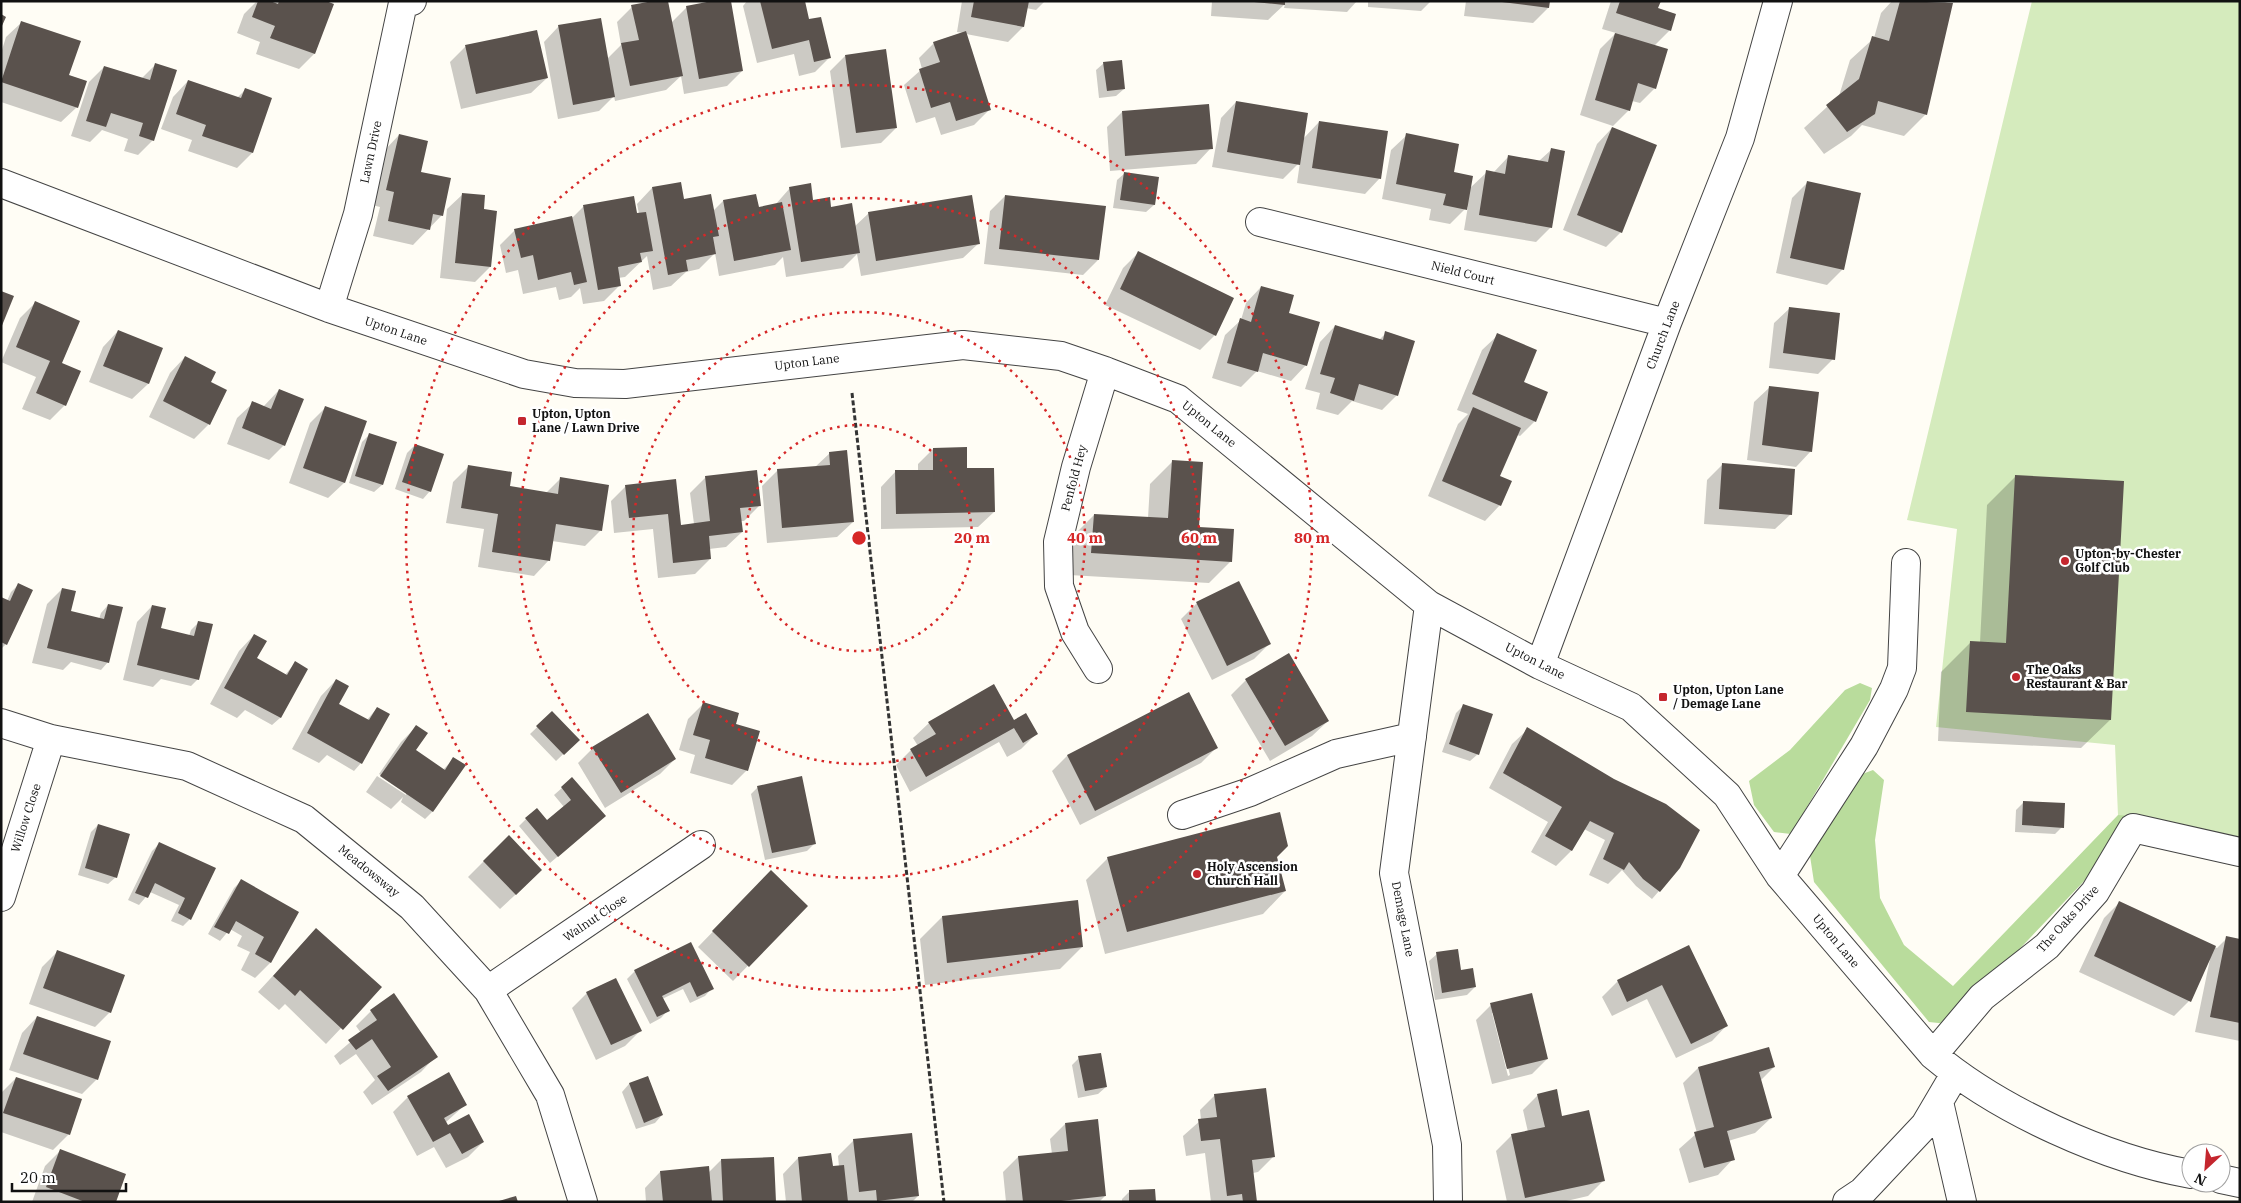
<svg xmlns="http://www.w3.org/2000/svg" width="2241" height="1203" font-family="'IBM Plex Serif',serif">
<style>
.green{fill:#d5ebbd}
.forest{fill:#b9dc9c}
.shadow{fill:#0003;fill-rule:evenodd}
.building{fill:#5a524d}
.lines{fill:none;stroke-linecap:round;stroke-linejoin:round}
.minor-casing{stroke:#444;stroke-width:30}
.path{stroke:#333;stroke-width:3;stroke-dasharray:5 2.5;stroke-linecap:butt}
.minor{stroke:#fff;stroke-width:28}
.ring{fill:none;stroke:#d62828;stroke-width:2.5;stroke-dasharray:2.5 5}
.poi-dot{fill:#c4262e;stroke:#fff;stroke-width:2}
.labels{text-anchor:middle;stroke-width:5;stroke-linejoin:round;paint-order:stroke}
.street-label{font-size:12px;fill:#111;stroke:#fff}
.poi-label{font-size:12px;font-weight:bold;fill:#111;stroke:#fff;text-anchor:start}
.centre{fill:#d62828;stroke:#fff;stroke-width:2.5}
.ring-label{font-size:15px;text-anchor:middle;font-weight:bold;fill:#d62828;stroke:#fff;stroke-width:5;stroke-linejoin:round;paint-order:stroke}
</style>
<rect width="100%" height="100%" fill="#fffdf5"/>
<!-- green -->
<path class="green" d="M2032,1H2240V837L2146,817L2118,815L2115,745L1936,727L1957,529L1907,520Z"/>
<!-- forest -->
<path class="forest" d="M1860,683L1872,688L1870,700L1791,834L1774,832L1754,805L1749,781L1790,750L1845,690Z
M1873,770L1884,780L1875,840L1880,898L1904,945L1953,986L2118,815L2146,816L1948,1024L1929,1022L1814,882L1810,856L1857,776Z"/>
<!-- shadow -->
<path class="shadow" d="M257,1H323L332,5L314,54L299,69L256,54L260,42L237,33L244,14Z
M747,1H804L808,21L830,57L815,72L799,76L794,54L757,63L743,6Z
M962,1H1045L1036,10L1026,8L1023,27L1008,42L966,34L989,110L974,125L941,135L935,117L916,123L904,85L922,69L919,58L934,43L964,33L957,32Z
M1212,1H1357L1347,12L1284,8L1285,4L1268,20L1211,16Z
M1368,1H1431L1421,11L1368,7Z
M1466,1H1549L1548,8L1533,23L1464,16Z
M1611,1H1659L1657,9L1675,15L1669,31L1654,46L1655,88L1640,103L1632,101L1629,110L1613,126L1580,115L1600,49L1616,33L1602,29Z
M1892,1H1942L1951,4L1926,114L1904,136L1862,125L1851,136L1824,154L1804,128L1839,96L1850,60L1874,38L1881,13Z
M632,7L671,23L687,7L742,71L727,86L684,94L681,76L666,90L615,101L614,96L599,111L558,119L544,42L559,26L607,59L621,45L617,22Z
M22,22L67,76L77,107L61,122L1,102V53L6,37Z
M536,31L547,78L531,93L461,109L450,62L465,47Z
M845,56L896,128L881,143L841,148L830,71Z
M1104,63L1124,89L1116,96L1099,98L1096,70Z
M156,64L153,140L138,155L124,151L128,139L102,130L90,142L71,136L89,82L104,67L141,79Z
M188,81L237,98L245,90L252,153L237,168L188,151L192,140L161,129L173,97Z
M1236,102L1303,139L1319,122L1380,178L1365,194L1297,183L1300,162L1283,179L1212,167L1221,118Z
M1122,112L1211,148L1196,164L1110,171L1107,127Z
M1612,128L1621,232L1606,247L1563,230L1597,144Z
M399,135L442,215L413,245L373,236L380,207L372,205L384,151Z
M1407,135L1469,189L1487,172L1493,173L1509,156L1539,161L1551,150V227L1536,242L1464,230L1468,206L1450,224L1429,220L1431,209L1382,199L1391,150Z
M1125,173L1158,178L1154,205L1146,212L1113,208L1117,180Z
M1808,182L1843,269L1827,285L1776,273L1792,198Z
M652,188L713,211L723,201L758,209L775,205L790,188L812,202L830,208L854,227L869,213L979,243L963,258L861,276L857,254L843,268L786,277L783,257L775,265L719,276L715,253L699,269L686,272L671,286L653,290L647,256L625,277L618,278L619,286L604,301L583,304L580,288L571,297L559,300L556,287L523,294L518,270L506,273L500,245L515,230L573,217L583,207L633,197L636,214H639L637,204Z
M463,194L482,210L490,267L475,282L440,278L447,209Z
M1005,196L1098,260L1083,275L984,264L990,211Z
M1138,253L1215,335L1200,350L1105,305L1123,268Z
M1261,287L1288,314L1306,365L1291,381L1257,371L1241,387L1212,378L1225,335L1241,320L1246,303Z
M35,303L60,364L65,405L50,420L22,409L36,377L1,362L20,318Z
M1790,308L1833,359L1818,374L1769,368L1774,323Z
M1335,326L1379,340L1386,333L1397,395L1382,410L1352,401L1338,415L1316,409L1320,393L1305,389L1320,342Z
M118,331L161,348L148,384L132,399L89,382L103,347Z
M1498,335L1522,382L1535,421L1520,436L1517,435L1499,476L1500,505L1485,521L1428,496L1458,424L1468,414L1457,410L1482,350Z
M185,357L210,382L209,424L194,439L149,417L170,373Z
M1770,387L1811,451L1796,467L1747,460L1754,402Z
M279,390L284,445L269,460L227,444L237,418L253,403L263,407Z
M326,407L365,422L344,483L328,498L289,483L310,423Z
M370,434L382,485L374,492L349,483L362,442Z
M415,445L430,491L423,499L395,489L407,453Z
M933,449L966,469L994,512L978,527L881,529V487L896,471H918V464Z
M830,453L853,522L837,537L767,543L762,486L778,470L815,467Z
M1172,462L1198,528L1231,561L1209,583L1069,575L1072,537L1094,515L1148,518L1150,484Z
M1723,464L1791,514L1775,529L1704,524L1707,480Z
M468,467L508,487L546,493L561,478L601,530L585,546L552,541L549,560L534,576L478,567L484,529L446,523L453,482Z
M2016,476L2110,720L2081,748L1938,741L1941,672L1970,643H1980L1987,505Z
M706,477L759,506L744,521H740L742,532L726,547L709,549L710,559L695,574L658,578L653,529L614,533L611,501L626,486L675,481L680,526L694,524L690,493Z
M1238,583L1269,644L1254,659L1212,680L1181,619L1196,604Z
M18,585L6,644L1,649V599L7,601L11,592Z
M62,589L70,612L99,619L101,613L108,605V662L101,670L71,662L63,670L32,663L47,604Z
M152,606L160,629L189,636L191,630L199,622L198,679L191,686L161,679L153,687L123,680L137,622Z
M254,635L255,659L285,675L295,663L306,669L280,718L272,725L245,710L237,718L210,704L239,651Z
M336,680L338,704L367,720L377,708L361,763L354,771L327,755L319,763L292,749L321,696Z
M1246,680L1328,721L1312,736L1270,761L1231,695Z
M1189,694L1216,748L1201,763L1080,825L1052,771L1067,756Z
M703,704L734,725L747,770L732,785L690,773L695,755L679,750L688,719Z
M1463,706L1478,754L1470,761L1442,752L1456,713Z
M552,713L578,740L556,761L530,734Z
M1013,722L1036,734L1021,749L1007,757L999,742L910,792L896,765L911,750L918,746L913,738L929,723Z
M416,727L414,751L443,770L453,759L464,766L432,812L425,819L401,802L403,797L391,809L366,792L377,776L406,795V792L379,774L401,742Z
M1528,729L1613,780L1659,891L1652,899L1636,886L1622,870L1608,884L1589,875L1605,840L1584,829L1571,851L1556,866L1531,852L1548,822L1489,788L1512,744Z
M593,748L675,759L660,774L605,808L578,763Z
M572,779L597,823L550,863L519,826L526,819L547,822L564,807L554,795Z
M758,787L815,843L807,851L765,860L751,794Z
M2024,802L2062,827L2055,834L2015,832L2016,810Z
M98,825L116,877L108,884L78,875L91,832Z
M159,844L214,869L190,919L183,926L171,921L179,905L150,892L139,905L128,900L152,851Z
M1276,857L1285,891L1263,914L1105,954L1086,880L1108,858Z
M484,861L526,885L500,909L468,877Z
M241,881L298,912L270,963L255,978L241,970L250,952L237,946L242,936L230,929L220,941L208,934L234,888Z
M756,887L806,906L733,981L698,947Z
M2119,903L2217,948L2227,938L2240,940V1041L2195,1032L2210,959L2189,1001L2174,1016L2079,972L2104,918Z
M942,917L1082,947L1060,969L925,985L920,939Z
M316,929L380,987L326,1044L285,1004L279,1010L258,992Z
M690,944L712,988L705,996L690,1003L683,989L662,999L668,1010L661,1018L650,1024L627,979L635,971Z
M1688,946L1727,1025L1712,1041L1676,1058L1647,999L1612,1016L1602,997L1618,981Z
M57,952L110,1012L95,1027L29,1004L42,967Z
M1437,954L1460,972L1475,987L1467,995L1435,1000L1429,961Z
M587,993L640,1031L625,1046L596,1060L572,1008Z
M1491,1005L1547,1059L1532,1074L1492,1084L1476,1020ZM1492,1013H1494L1510,1075L1508,1076Z
M371,1011L436,1056L421,1072L372,1105L363,1092L375,1080L356,1054L340,1065L334,1056L361,1033L356,1026Z
M37,1017L97,1079L82,1094L9,1070L22,1033Z
M1768,1048L1774,1067L1760,1081L1771,1118L1755,1133L1728,1141L1733,1159L1718,1175L1689,1183L1679,1149L1697,1133L1683,1083L1698,1068Z
M1079,1058L1106,1087L1098,1094L1078,1098L1072,1065Z
M648,1077L662,1115L655,1123L636,1129L622,1092L629,1084Z
M16,1078L69,1134L53,1150L1,1132V1093Z
M1215,1095L1273,1157L1258,1172L1253,1173L1256,1202H1211L1205,1153L1186,1156L1183,1136L1201,1120L1200,1110Z
M1538,1095L1603,1181L1588,1196L1562,1202H1507L1496,1151L1512,1135L1528,1132L1523,1110Z
M408,1097L466,1104L445,1123L447,1127L483,1142L468,1157L446,1168L434,1147L417,1156L393,1112Z
M1065,1124L1105,1196L1099,1202H1006L1003,1172L1018,1157L1052,1154L1050,1139Z
M854,1140L918,1196L912,1202H786L783,1174L798,1158L831,1168L839,1167L838,1156Z
M60,1151L114,1202H32L45,1166Z
M721,1160L774,1202H646L645,1188L660,1172L708,1173Z
M1129,1192L1154,1202H1122V1199Z"/>
<!-- building -->
<path class="building" d="M258,1H270L278,4L279,1H326L334,4L315,54L270,38L275,26L252,17Z
M653,1H668L683,76L630,86L621,43L639,40L631,5Z
M712,1H731L743,71L699,79L686,6Z
M760,1H805L809,19L821,17L831,58L814,62L809,40L772,49Z
M974,1H1029L1024,27L971,17Z
M1244,1H1285V5Z
M1494,1H1550L1549,8Z
M1620,1H1661L1658,8L1676,14L1671,31L1616,13Z
M1900,1L1953,3L1927,115L1878,101L1875,114L1847,132L1826,105L1859,79L1872,36L1889,41Z
M1,14L6,17L1,28Z
M601,18L615,97L573,105L558,25Z
M21,21L81,41L69,75L87,81L78,108L1,82Z
M537,30L548,78L476,94L465,45Z
M966,31L991,110L956,121L950,102L931,108L919,69L940,62L933,42Z
M1615,33L1668,49L1656,89L1638,83L1630,111L1595,100Z
M886,49L897,128L856,133L845,55Z
M1122,60L1125,89L1107,91L1103,62Z
M155,63L177,70L154,141L139,136L143,123L111,113L106,127L86,121L104,66L150,80Z
M188,80L241,98L245,88L272,98L253,153L202,136L206,125L176,114Z
M1236,101L1308,113L1300,165L1227,152Z
M1209,104L1213,149L1125,156L1122,111Z
M1319,121L1388,131L1381,179L1312,168Z
M1612,127L1657,145L1622,233L1577,215Z
M1406,133L1459,144L1454,172L1473,176L1467,210L1443,205L1446,194L1396,184Z
M399,134L428,141L421,172L451,178L443,216L433,214L430,230L388,221L394,192L386,190Z
M1551,148L1565,151L1552,228L1479,215L1486,170L1505,174L1508,155L1548,162Z
M1124,172L1159,177L1155,205L1120,200Z
M1807,181L1861,193L1844,270L1790,258Z
M681,182L684,199L711,194L719,236L713,237L716,254L686,260L688,271L668,275L652,187Z
M811,183L813,200L830,197L831,207L852,203L860,253L801,262L789,187Z
M462,193L485,195L484,209L497,211L491,267L455,263Z
M756,194L759,207L782,202L791,250L734,261L723,200Z
M972,195L980,244L876,261L868,212Z
M1005,195L1106,206L1099,260L999,249Z
M634,196L637,213L646,212L653,251L640,253L642,262L618,267L621,286L598,290L583,205Z
M572,216L587,282L574,285L571,272L538,280L533,255L521,258L514,229Z
M1138,251L1234,298L1216,336L1120,289Z
M1261,286L1294,295L1289,313L1320,322L1307,366L1263,353L1258,372L1227,363L1240,318L1251,322Z
M1,291L14,296L1,328Z
M35,301L80,321L62,363L81,371L66,406L36,393L50,361L16,347Z
M1789,307L1840,313L1835,360L1783,353Z
M1335,325L1383,340L1385,331L1415,341L1398,396L1359,384L1354,401L1330,393L1335,378L1320,374Z
M118,330L163,348L149,384L103,366Z
M1497,333L1537,350L1524,382L1548,392L1536,422L1472,394Z
M185,356L216,372L211,382L227,390L210,425L163,401Z
M1769,386L1819,392L1812,452L1762,445Z
M279,389L304,399L285,446L242,428L252,401L271,409Z
M325,406L367,421L345,483L303,468Z
M1473,407L1521,428L1500,476L1512,481L1501,506L1442,481Z
M369,433L397,442L383,485L355,476Z
M415,444L444,454L431,492L402,482Z
M967,447V468H994L995,512L896,514L895,470H933V448Z
M847,450L854,522L782,528L777,469L830,465L829,452Z
M1172,460L1203,462L1199,527L1234,529L1232,562L1091,553L1094,514L1168,518Z
M1722,463L1795,469L1792,515L1719,509Z
M468,465L512,472L510,486L558,494L560,477L609,485L602,531L556,524L550,561L492,552L498,514L461,508Z
M757,470L761,506L740,508L743,532L709,536L711,559L673,563L668,514L629,518L625,485L676,479L681,525L710,521L705,476Z
M2015,475L2124,481L2111,720L1966,712L1970,641L2006,643Z
M1239,581L1271,644L1227,666L1196,602Z
M18,583L33,590L7,645L1,642V597L10,601Z
M62,588L76,591L71,611L104,619L108,604L123,607L109,663L47,648Z
M152,605L166,608L161,628L194,636L198,621L213,624L199,680L137,665Z
M254,634L267,641L257,658L287,675L295,661L308,669L281,718L224,688Z
M1289,653L1329,721L1285,746L1245,679Z
M336,679L349,686L339,704L369,720L377,707L390,714L362,764L307,733Z
M994,684L1014,720L1026,713L1038,734L1023,743L1014,728L926,777L910,749L936,734L928,722Z
M1189,692L1218,748L1095,811L1067,755Z
M703,702L739,713L736,724L760,731L748,771L705,758L710,740L693,735Z
M1463,704L1493,714L1479,755L1449,744Z
M552,711L580,740L564,755L536,726Z
M648,713L676,759L621,793L592,747Z
M416,725L428,733L416,750L445,770L453,757L466,765L433,812L380,776Z
M1527,727L1614,779L1666,804L1700,830L1680,868L1660,892L1643,879L1629,862L1624,870L1603,859L1614,833L1590,821L1572,851L1545,836L1562,807L1503,773Z
M802,776L816,844L772,853L757,786Z
M572,777L606,816L558,857L525,818L537,808L547,820L571,800L561,787Z
M2023,801L2065,803L2064,828L2022,825Z
M1280,812L1288,846L1277,857L1286,891L1127,932L1107,857Z
M98,824L130,834L117,878L85,868Z
M509,835L542,870L516,895L483,861Z
M159,842L216,868L191,920L178,913L185,898L155,883L148,898L135,893Z
M771,870L808,906L749,967L712,931Z
M241,879L299,912L271,963L255,954L264,937L236,921L229,934L214,927Z
M1078,900L1083,947L947,963L942,916Z
M2119,901L2216,946L2191,1002L2094,956Z
M316,928L382,987L343,1030L300,990L295,996L273,976Z
M2226,936L2240,939V1023L2210,1017Z
M691,942L714,989L697,997L690,982L662,996L670,1011L657,1017L634,970Z
M1689,945L1728,1026L1691,1044L1662,985L1627,1002L1617,980Z
M1458,949L1461,970L1473,968L1476,987L1442,993L1436,952Z
M57,950L125,975L111,1013L43,988Z
M616,978L642,1031L611,1045L586,992Z
M394,993L438,1057L388,1091L377,1076L391,1067L372,1039L356,1050L348,1040L377,1020L370,1010Z
M1532,993L1548,1059L1507,1069L1490,1003Z
M37,1016L111,1041L98,1080L23,1054Z
M1769,1047L1775,1067L1759,1072L1772,1118L1727,1131L1735,1160L1704,1168L1694,1132L1714,1127L1698,1067Z
M1101,1053L1107,1087L1085,1091L1078,1056Z
M449,1072L467,1105L444,1118L448,1125L469,1114L484,1142L462,1154L450,1133L433,1142L407,1096Z
M648,1076L663,1115L644,1123L629,1083Z
M16,1077L82,1099L70,1135L3,1113Z
M1266,1088L1275,1157L1252,1160L1257,1202H1243L1242,1194L1227,1196L1220,1139L1201,1141L1198,1119L1217,1117L1214,1094Z
M1557,1089L1562,1116L1589,1110L1605,1181L1525,1198L1511,1134L1545,1127L1537,1094Z
M1098,1119L1106,1196L1052,1202H1023L1018,1156L1068,1151L1065,1123Z
M912,1133L919,1196L877,1201L876,1190L859,1192L853,1139Z
M60,1149L126,1174L116,1202H85L46,1187Z
M831,1153L833,1166L844,1165L848,1202H802L798,1157Z
M774,1157L776,1202H723L721,1159Z
M709,1166L712,1202H663L660,1171Z
M1155,1189L1156,1202H1129V1190Z
M516,1196L518,1202H499V1201Z"/>
<g class="lines">
<!-- minor casing -->
<g class="minor-casing">
<path id="minor" d="M1,183L329,308L524,374L575,383L625,384L963,345L1061,356L1105,371L1178,399L1429,605L1540,665L1631,707L1727,795L1780,876L1933,1055C2000,1111 2106,1159 2191,1174
M1260,222L1667,323
M329,308L358,214L403,3L412,1
M1429,605L1394,873L1447,1145L1448,1202
M1540,665L1667,323L1740,138L1778,1
M1098,669L1075,632L1059,586L1058,542L1076,467L1105,371
M1,723L51,739L187,766L304,819L412,907L488,990L550,1095L583,1202
M1182,815L1250,792L1336,754L1412,737
M1780,876L1864,746L1894,689L1902,668L1906,563
M1,897L51,739
M488,990L701,845
M1933,1055L1982,997L2047,946L2095,892L2133,828L2240,852
M1939,1102L1962,1202
M2221,1179L2240,1183
M1847,1202L1862,1192L1925,1125L1955,1074"/>
</g>
<!-- path -->
<path class="path" d="M852,393L944,1202"/>
<!-- minor -->
<use href="#minor" class="minor"/>
</g>
<!-- distance rings -->
<g class="ring">
<circle cx="859" cy="538" r="113"/>
<circle cx="859" cy="538" r="226"/>
<circle cx="859" cy="538" r="340"/>
<circle cx="859" cy="538" r="453"/>
</g>
<!-- markers -->
<g class="poi-dot">
<rect x="517" y="416" width="10" height="10" rx="2.5"/>
<circle cx="2065" cy="561" r="5"/>
<circle cx="2016" cy="677" r="5"/>
<rect x="1658" y="692" width="10" height="10" rx="2.5"/>
<circle cx="1197" cy="874" r="5"/>
</g>
<g class="labels">
<!-- street labels -->
<g class="street-label">
<text transform="translate(371 152) rotate(-78)" y="4">Lawn Drive</text>
<text transform="translate(1463 273) rotate(14)" y="4">Nield Court</text>
<text transform="translate(396 331) rotate(19)" y="4">Upton Lane</text>
<text transform="translate(1663 335) rotate(-69)" y="4">Church Lane</text>
<text transform="translate(807 362) rotate(-7)" y="4">Upton Lane</text>
<text transform="translate(1209 424) rotate(39)" y="4">Upton Lane</text>
<text transform="translate(1074 478) rotate(-75)" y="4">Penfold Hey</text>
<text transform="translate(1535 661) rotate(27)" y="4">Upton Lane</text>
<text transform="translate(26 818) rotate(-72)" y="4">Willow Close</text>
<text transform="translate(369 871) rotate(39)" y="4">Meadowsway</text>
<text transform="translate(595 918) rotate(-34)" y="4">Walnut Close</text>
<text transform="translate(1403 919) rotate(79)" y="4">Demage Lane</text>
<text transform="translate(2068 919) rotate(-48)" y="4">The Oaks Drive</text>
<text transform="translate(1836 941) rotate(50)" y="4">Upton Lane</text>
</g>
<!-- poi labels -->
<g class="poi-label">
<text x="532" y="418">Upton, Upton<tspan x="532" dy="14">Lane / Lawn Drive</tspan></text>
<text x="2075" y="558">Upton-by-Chester<tspan x="2075" dy="14">Golf Club</tspan></text>
<text x="2026" y="674">The Oaks<tspan x="2026" dy="14">Restaurant &amp; Bar</tspan></text>
<text x="1673" y="694">Upton, Upton Lane<tspan x="1673" dy="14">/ Demage Lane</tspan></text>
<text x="1207" y="871">Holy Ascension<tspan x="1207" dy="14">Church Hall</tspan></text>
</g>
</g>
<circle cx="859" cy="538" r="8" class="centre"/>
<g class="ring-label">
<text x="972" y="543">20 m</text>
<text x="1085" y="543">40 m</text>
<text x="1199" y="543">60 m</text>
<text x="1312" y="543">80 m</text>
</g>
<!-- border -->
<rect width="2241" height="1203" fill="none" stroke="#111111" stroke-width="5"/>
<!-- north arrow -->
<g transform="translate(2206 1168) rotate(206)"><circle r="24" fill="#ffffff" stroke="#a0a0a0"/>
<path d="M0-4L9 19L0 12L-9 19Z" fill="#c4262e"/>
<text y="-8" font-size="14" font-weight="bold" text-anchor="middle" fill="#111111">N</text>
</g>
<!-- scale -->
<path d="M12 1183v8h114v-8" fill="none" stroke="#111111" stroke-width="2.5"/>
<text x="20" y="1183" font-size="15" fill="#111111" stroke="#ffffff" stroke-width="4" paint-order="stroke">20 m</text>
</svg>
